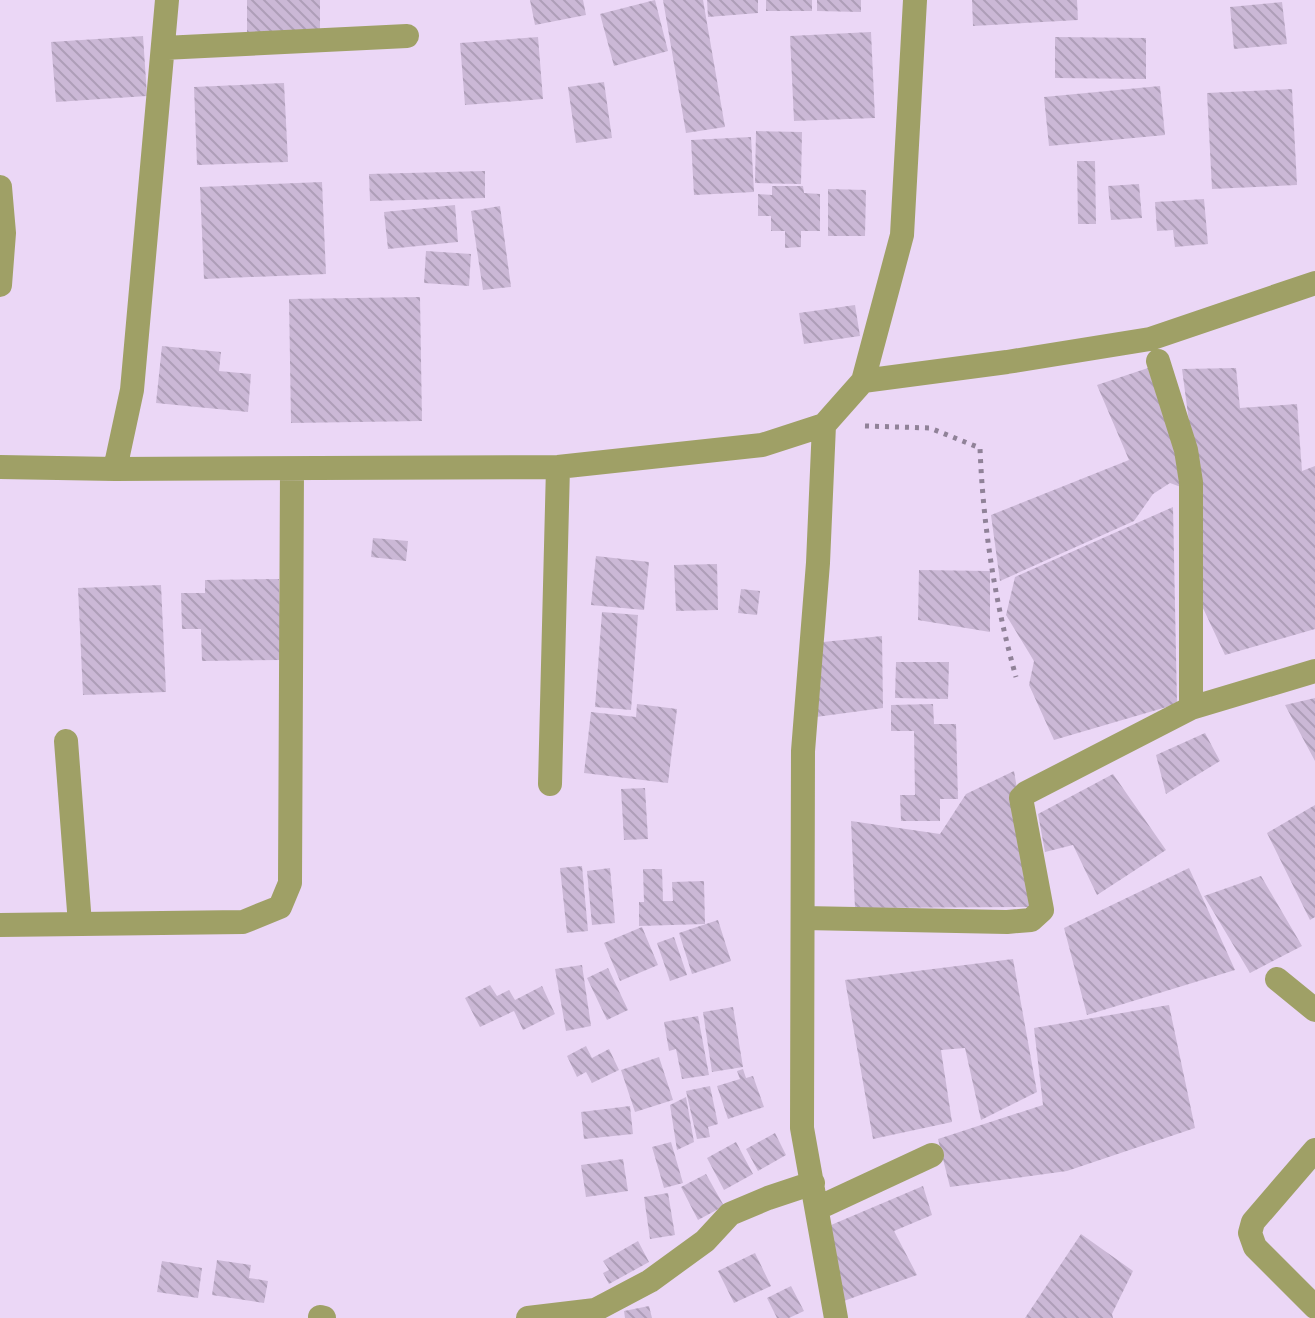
<svg xmlns="http://www.w3.org/2000/svg" width="1315" height="1318" font-family="Figtree,sans-serif">
<style>
.building{fill:url(#building-back-hatch)}
.lines{fill:none;stroke-linecap:round;stroke-linejoin:round}
.path{stroke:#908298;stroke-width:5;stroke-dasharray:4 6;stroke-linecap:butt}
.minor{stroke:#9fa066;stroke-width:24}
</style>
<defs>
<pattern id="building-back-hatch" width="6" height="6" patternUnits="userSpaceOnUse" patternTransform="scale(2)"><rect width="6" height="6" fill="#cbb8d6"/><path d="M-1 5l2 2M0 0l6 6M5-1l2 2" fill="none" stroke="#ae9eb8"/></pattern>
</defs>
<rect width="100%" height="100%" fill="#ebd7f6"/>
<!-- building -->
<path class="building" d="M247,0H320V32H247Z
M530,0H583L586,15L535,25Z
M655,0L668,51L614,66L600,14Z
M663,0H703L725,127L686,133Z
M707,0H758V13L708,17Z
M766,0H812V11H766Z
M817,0H861V12L817,11Z
M972,0H1077L1078,20L973,26Z
M1282,2L1287,44L1234,49L1230,7Z
M871,32L875,118L794,121L790,36Z
M143,36L147,96L56,102L51,42Z
M538,37L543,99L465,105L460,43Z
M1055,37L1146,38V79L1055,78Z
M604,82L612,138L576,143L568,87Z
M284,83L288,162L197,165L194,87Z
M1160,86L1165,135L1049,146L1044,97Z
M1292,89L1297,185L1212,189L1207,93Z
M756,131L802,132L801,184L755,183Z
M751,137L754,192L694,195L691,140Z
M1077,161H1095L1096,224H1078Z
M485,171V198L370,201L369,174Z
M322,182L326,274L204,279L200,187Z
M1139,184L1142,218L1111,220L1108,186Z
M772,186H803L804,193L820,194V231H801V247L785,248V231H771V216H758V194L772,195Z
M828,189L866,190L865,236H828Z
M1204,199L1208,244L1175,247L1173,230L1157,231L1155,202Z
M455,205L458,242L388,249L384,212Z
M500,206L511,287L483,290L471,211Z
M426,251L471,254L469,286L424,283Z
M420,297L422,421L291,423L289,299Z
M855,305L860,336L804,344L799,313Z
M162,346L221,352L219,371L251,374L248,412L156,403Z
M1148,368L1189,490L1170,483L1153,494L1134,521L1000,581L991,515L1129,460L1097,385Z
M1236,368L1240,408L1297,404L1302,471L1315,466V629L1225,655L1202,606L1198,490L1182,369Z
M1173,507L1177,704L1054,740L1029,685L1034,661L1006,615L1015,577Z
M373,538L408,541L406,561L371,557Z
M596,556L649,562L644,610L591,605Z
M717,564L718,610L676,611L674,565Z
M919,570L990,571V632L918,620Z
M279,579L281,660L202,661L201,629H182L181,593H205V580Z
M161,585L166,692L83,695L78,588Z
M741,589L760,591L757,615L738,613Z
M602,612L638,615L631,710L595,707Z
M882,636L883,708L816,717L823,642Z
M896,662H949L948,699L895,698Z
M1315,698V761L1285,705Z
M637,704L677,709L668,783L584,773L591,712L636,717Z
M933,704L934,724H956L958,799H940V821H901L900,795H915L914,731H891V705Z
M1205,733L1220,761L1166,794L1156,755Z
M1014,771L1037,907L855,908L851,821L940,834L966,794Z
M1113,774L1166,850L1097,895L1073,845L1045,852L1038,814Z
M645,788L648,839L624,840L621,789Z
M1315,805V917L1310,920L1267,833Z
M582,866L588,931L567,933L560,868Z
M610,868L615,923L592,925L587,871Z
M1189,868L1235,970L1087,1015L1064,928Z
M643,869H662L663,901H673L672,882L704,881L705,924L639,926V902H644Z
M1261,876L1302,946L1250,973L1204,896Z
M718,920L731,961L692,974L679,933Z
M642,927L658,965L620,981L604,943Z
M674,937L687,975L670,981L657,943Z
M1013,959L1037,1092L981,1120L965,1048L941,1050L952,1122L873,1139L845,980Z
M582,965L591,1026L566,1031L555,969Z
M608,968L628,1010L607,1020L587,978Z
M490,985L497,996L509,990L515,1000L542,986L555,1014L523,1030L514,1011L480,1027L465,998Z
M1169,1005L1195,1128L1067,1171L950,1187L938,1139L1043,1105L1034,1028Z
M733,1007L743,1067L712,1072L703,1012Z
M698,1016L709,1075L682,1079L676,1049L669,1051L664,1022Z
M586,1046L592,1058L609,1049L619,1070L592,1083L586,1072L577,1077L567,1056Z
M659,1057L673,1100L635,1112L621,1070Z
M743,1069L746,1078L753,1076L764,1107L728,1119L717,1086L740,1079L737,1071Z
M710,1086L718,1124L708,1127L710,1137L697,1139L686,1091Z
M686,1097L694,1142L677,1150L670,1105Z
M630,1106L633,1134L584,1139L581,1112Z
M775,1133L786,1155L758,1171L746,1149Z
M671,1142L683,1183L664,1188L652,1147Z
M736,1142L753,1174L724,1190L707,1158Z
M623,1159L628,1191L586,1197L581,1165Z
M706,1174L724,1206L698,1220L681,1187Z
M923,1186L932,1215L894,1231L917,1275L838,1303L824,1228Z
M668,1193L675,1235L650,1239L644,1197Z
M1081,1234L1133,1271L1112,1314L1113,1318H1025Z
M638,1241L649,1262L609,1284L603,1273L609,1270L603,1261Z
M755,1253L771,1286L734,1303L718,1271Z
M217,1260L251,1265L249,1278L268,1281L264,1303L212,1295Z
M162,1261L202,1268L198,1298L157,1292Z
M791,1286L804,1311L789,1318H777L767,1298Z
M649,1306L652,1318H625L624,1311Z"/>
<g class="lines">
<!-- path -->
<path class="path" d="M865,426L930,428L980,448C983,526 995,603 1016,677"/>
<!-- minor -->
<path class="minor" d="M163,48L407,36
M0,187L4,233L0,285
M863,381L1007,362L1150,339L1315,283
M824,425L818,563L803,751L802,1128L836,1318
M824,425L863,381L902,235L915,0
M0,467L115,469L558,467L762,445L824,425
M115,469L132,390L167,0
M1191,708L1315,671
M66,741L80,924
M550,784L558,467
M804,918L1007,922L1031,920L1042,910L1021,798L1026,793L1191,708V482L1186,450L1158,361
M0,925L243,922L280,907L290,883L292,469
M1277,979L1315,1010
M1315,1150L1253,1222L1250,1233L1255,1247L1315,1307
M818,1208L932,1155
M320,1317L324,1318
M528,1318L595,1310L650,1281L705,1241L730,1214L768,1198L813,1183"/>
</g>
</svg>
